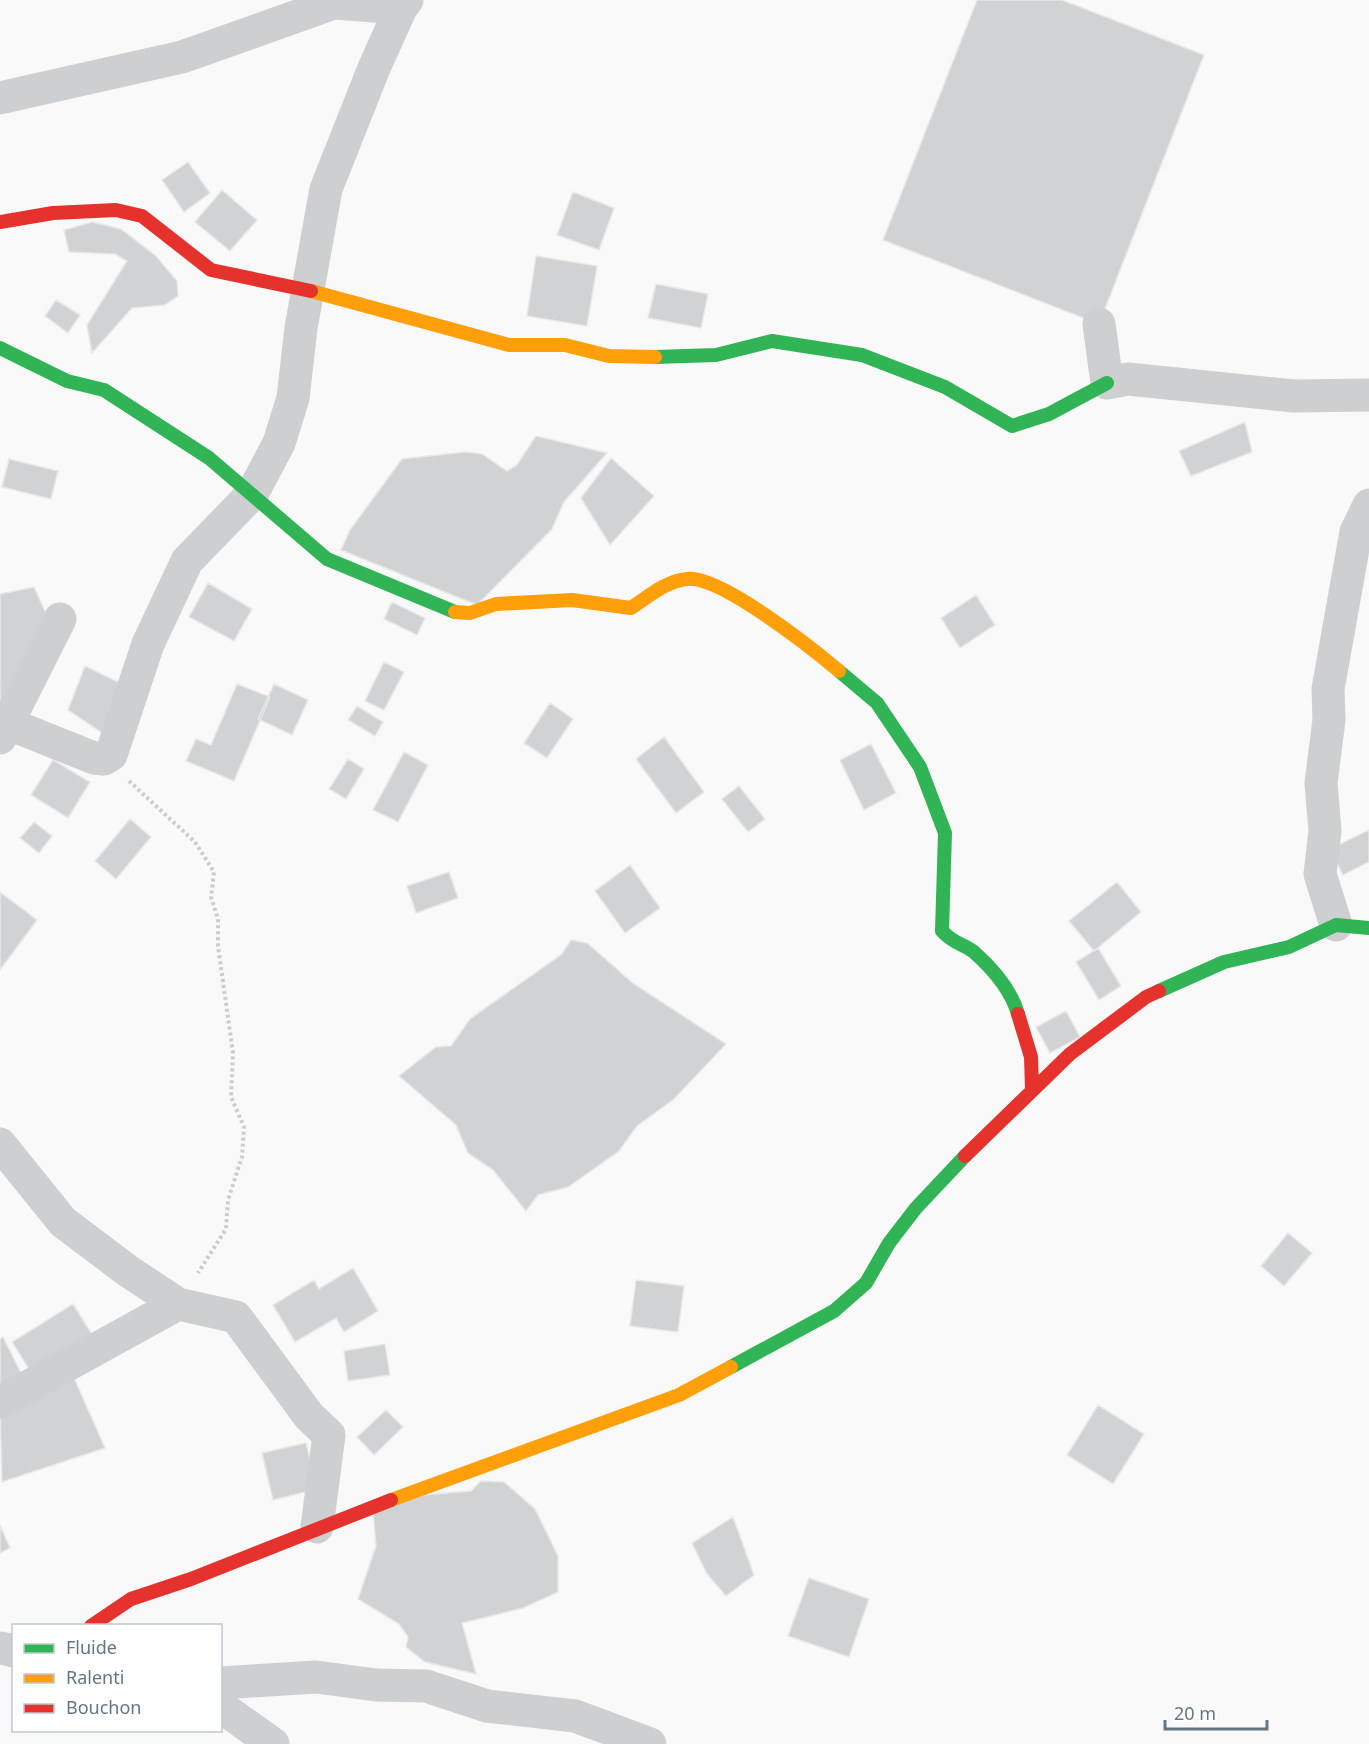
<svg xmlns="http://www.w3.org/2000/svg" width="1369" height="1744" font-family="'Noto Sans',sans-serif">
<style>
.building{fill:#d0d2d3;stroke:#e8e8e8;stroke-width:1.5}
.lines{fill:none;stroke-linecap:round;stroke-linejoin:round}
.path{stroke:#cbcccd;stroke-width:4;stroke-dasharray:3 3;stroke-linecap:butt}
.street{stroke:#cecfd0;stroke-width:33}
.fast{stroke:#30b455;stroke-width:14}
.slow{stroke:#ff9f0a;stroke-width:14}
.jam{stroke:#e5322d;stroke-width:14}
</style>
<rect width="100%" height="100%" fill="#f9f9f9"/>
<!-- building -->
<path class="building" d="M977,0H1062L1204,55L1099,324L883,240Z
M188,162L210,193L184,212L162,180Z
M222,190L257,220L230,251L195,222Z
M573,192L614,208L599,250L557,235Z
M92,222L121,229L156,256L177,281L178,296L165,305L132,308L92,353L87,325L127,261L115,254L69,252L64,230Z
M536,256L597,266L587,326L527,316Z
M656,284L708,294L701,328L648,318Z
M56,300L80,315L68,333L45,316Z
M1245,422L1252,452L1191,476L1179,451Z
M536,436L607,453L564,502L552,529L477,605L341,550L350,530L402,459L466,452L482,454L507,471L517,465Z
M611,458L654,496L610,545L581,498Z
M9,459L58,471L51,499L2,487Z
M208,583L252,609L234,641L189,617Z
M34,587L47,616L0,713V594Z
M976,595L995,625L960,648L941,618Z
M392,602L425,618L417,635L384,619Z
M384,662L404,672L384,710L365,701Z
M85,666L126,686L114,731L101,732L68,710Z
M237,684L270,697L234,781L186,761L196,739L211,745Z
M274,684L308,700L292,735L258,719Z
M550,703L573,719L547,758L524,743Z
M357,706L383,722L375,736L348,720Z
M664,737L704,792L676,813L636,759Z
M871,744L896,793L864,810L840,760Z
M404,752L428,765L398,822L373,810Z
M348,759L364,769L346,799L329,789Z
M53,760L90,782L68,818L31,795Z
M739,786L765,819L748,832L722,799Z
M130,819L151,837L116,879L95,861Z
M34,822L52,836L39,853L20,838Z
M1369,830V862L1343,875L1330,849Z
M630,865L660,908L625,933L595,891Z
M449,872L458,898L416,913L407,886Z
M1117,882L1141,912L1094,951L1069,921Z
M0,892L37,920L0,970Z
M571,940L587,943L634,984L726,1044L674,1099L637,1126L619,1151L568,1187L538,1195L526,1211L493,1170L468,1153L456,1125L399,1076L436,1047L451,1046L470,1019L562,954Z
M1098,948L1121,986L1099,1000L1076,962Z
M1066,1011L1080,1037L1050,1053L1036,1027Z
M1288,1233L1312,1253L1284,1286L1261,1266Z
M353,1268L378,1311L344,1332L336,1318L295,1342L273,1305L314,1280L319,1289Z
M636,1280L684,1286L678,1332L630,1326Z
M73,1304L93,1336L32,1374L12,1342Z
M3,1337L26,1383L0,1393V1339Z
M385,1344L390,1375L348,1381L344,1351Z
M71,1371L105,1448L2,1482L0,1407Z
M1098,1405L1144,1434L1113,1484L1067,1455Z
M386,1410L403,1427L374,1455L357,1437Z
M306,1443L317,1489L273,1500L262,1453Z
M481,1481L504,1482L535,1509L558,1556V1592L523,1608L462,1623L476,1674L425,1662L406,1647L408,1637L399,1624L358,1599L376,1546L373,1509L423,1495L471,1491Z
M733,1517L754,1575L726,1596L707,1574L692,1543Z
M0,1525L10,1548L0,1553Z
M809,1578L869,1599L849,1657L788,1636Z"/>
<g class="lines">
<!-- path -->
<path class="path" d="M129,781L195,842L214,872L211,897L218,919V946L233,1053L231,1097L244,1127L242,1157L228,1200L226,1229L198,1273"/>
<!-- street -->
<path class="street" d="M0,98L182,57L334,3L401,8L407,0
M1099,324L1107,383L1128,379L1294,396L1369,395
M9,724L94,758L104,759L111,755L148,644L187,561L252,494L279,443L293,398L301,328L326,189L374,68L401,8
M0,738L60,619
M1336,925L1320,874L1325,831L1321,783L1329,720L1328,689L1356,532L1369,505
M0,1144L63,1222L128,1271L178,1304L236,1317L309,1416L329,1435L317,1527
M0,1402L178,1304
M0,1648L14,1651
M220,1683L316,1677L376,1685L426,1686L487,1706L575,1716L650,1744
M220,1706L273,1744"/>
<!-- fast -->
<path class="fast" d="M0,348L67,381L104,390L209,458L327,559L455,612
M655,357L716,355L772,341L862,355L945,387L1012,426L1049,414L1107,383
M839,671L877,703L920,767L945,833L942,931C955,945 963,943 974,952C993,969 1011,989 1018,1014
M1159,991L1224,962L1289,947L1336,925L1369,928
M731,1367L834,1311L866,1283L889,1243L916,1208L965,1156"/>
<!-- slow -->
<path class="slow" d="M311,291L509,345H565L609,356L655,357
M455,612L470,613L496,604L572,600L631,608C649,596 666,581 687,579C720,575 813,649 839,671
M391,1500L679,1395L731,1367"/>
<!-- jam -->
<path class="jam" d="M0,222L53,213L116,210L142,216L211,270L311,291
M1018,1014L1031,1057L1032,1088
M965,1156L1070,1054L1146,997L1159,991
M91,1626L131,1599L191,1579L391,1500"/>
</g>
<!-- legend -->
<rect x="12" y="1624" width="210" height="108" fill="#ffffff" stroke="#c1c8cd" stroke-width="1.5"/>
<rect x="24" y="1644" width="30" height="9" fill="#30b455" stroke="#c1c8cd" stroke-width="1.5"/>
<text x="66" y="1654" font-size="18" fill="#657683">Fluide</text>
<rect x="24" y="1674" width="30" height="9" fill="#ff9f0a" stroke="#c1c8cd" stroke-width="1.5"/>
<text x="66" y="1684" font-size="18" fill="#657683">Ralenti</text>
<rect x="24" y="1704" width="30" height="9" fill="#e5322d" stroke="#c1c8cd" stroke-width="1.5"/>
<text x="66" y="1714" font-size="18" fill="#657683">Bouchon</text>
<!-- scale -->
<path d="M1165 1720v9h102v-9" fill="none" stroke="#657683" stroke-width="3"/>
<text x="1174" y="1720" font-size="18" fill="#657683" stroke="#ffffff" stroke-width="4.5" paint-order="stroke">20 m</text>
</svg>
